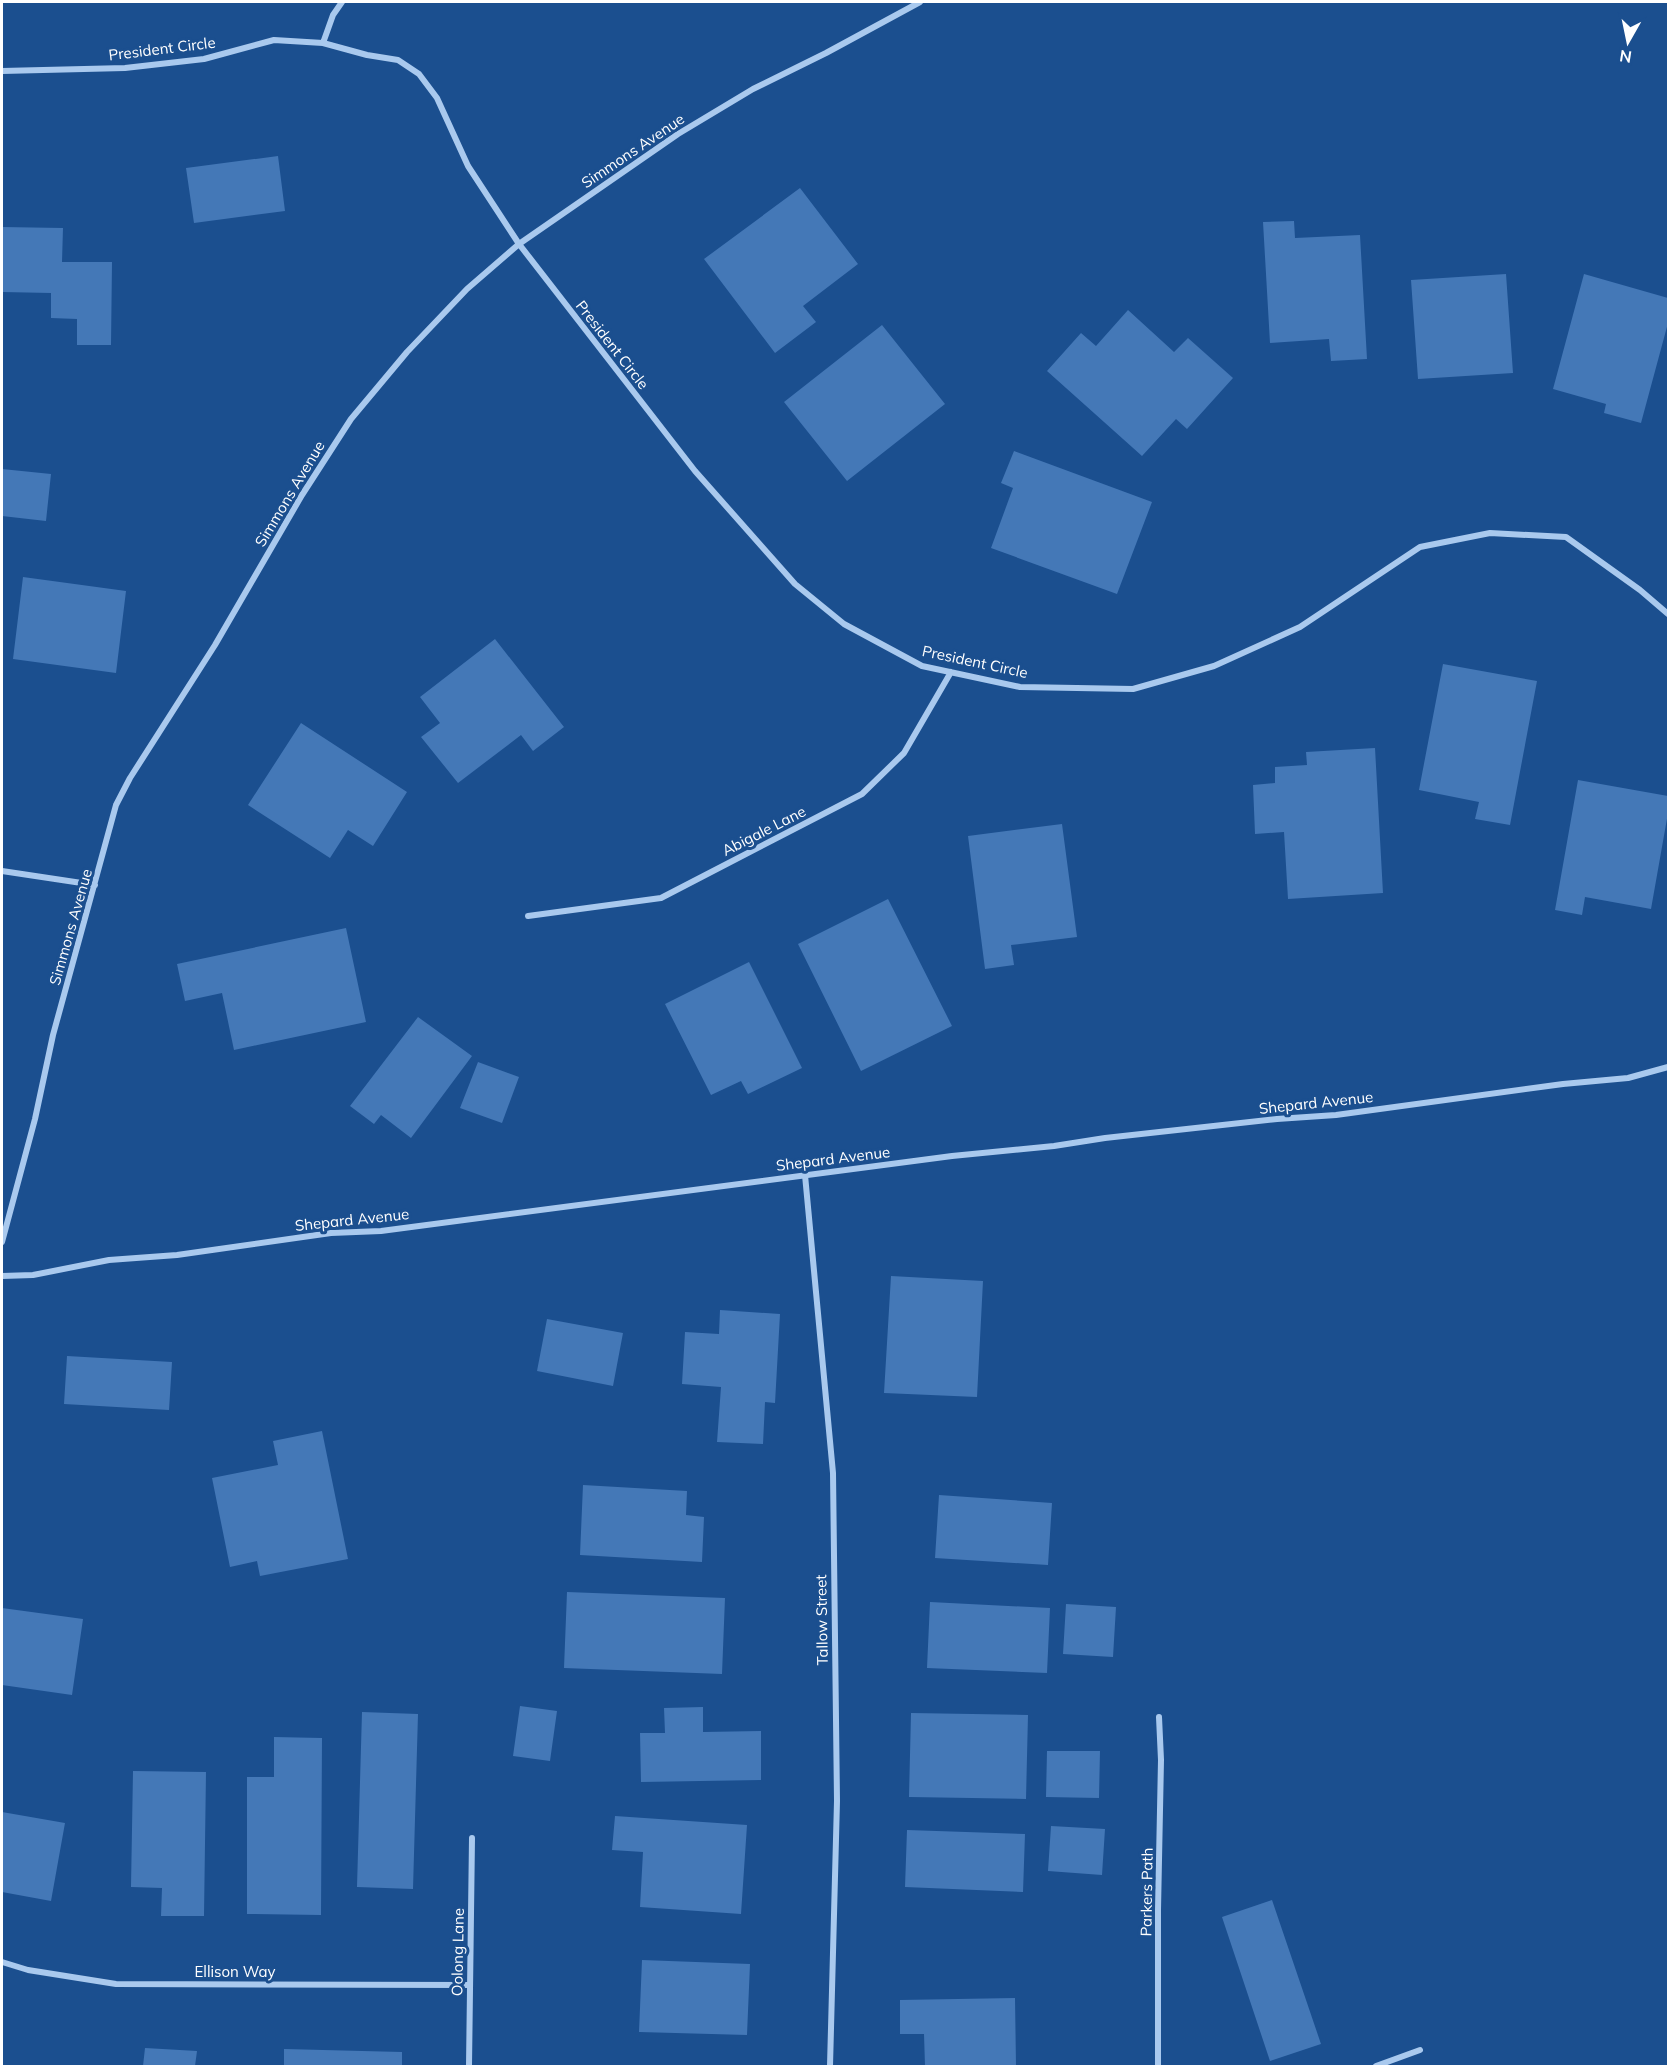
<svg xmlns="http://www.w3.org/2000/svg" width="1670" height="2068" font-family="Mulish,sans-serif">
<style>
.building{fill:#4478b7}
.lines{fill:none;stroke-linecap:round;stroke-linejoin:round}
.street{stroke:#a9c9ee;stroke-width:6}
.labels{text-anchor:middle;stroke-width:6;stroke-linejoin:round;paint-order:stroke}
.street-label{font-size:15px;fill:#fff;stroke:#1b4f8f}
</style>
<rect width="100%" height="100%" fill="#1b4f8f"/>
<!-- building -->
<path class="building" d="M278,156L285,211L194,223L186,168Z
M800,188L858,264L803,306L816,322L775,353L704,259Z
M1294,221L1295,238L1360,235L1367,359L1331,361L1329,339L1270,343L1263,222Z
M2,227L63,228L62,262H112L111,345H77V319L51,318V293L2,292Z
M1506,274L1513,373L1418,379L1411,280Z
M1584,274L1668,298V323L1641,423L1604,413L1606,404L1553,389Z
M1128,310L1174,352L1188,338L1233,378L1187,429L1176,419L1142,456L1047,371L1081,333L1096,346Z
M882,325L945,404L847,481L784,402Z
M1014,451L1152,502L1117,594L991,548L1013,488L1001,483Z
M2,469L51,474L46,521L2,516Z
M23,577L126,591L116,673L13,659Z
M495,639L564,727L533,751L521,735L458,783L421,737L440,723L420,697Z
M1443,664L1537,681L1510,825L1475,819L1479,802L1419,790Z
M301,723L407,792L373,846L348,830L330,858L248,805Z
M1375,748L1383,893L1288,899L1284,832L1255,834L1253,785L1275,783V767L1307,765L1306,752Z
M1578,780L1668,796V813L1651,909L1585,897L1582,915L1555,910Z
M1062,824L1077,937L1011,945L1014,965L985,969L968,836Z
M888,899L952,1026L861,1071L798,944Z
M346,928L366,1022L234,1050L222,993L185,1001L177,964Z
M749,962L802,1068L748,1094L741,1081L711,1095L665,1004Z
M418,1017L472,1056L411,1138L381,1115L374,1124L350,1106Z
M478,1062L519,1077L502,1123L460,1108Z
M891,1276L983,1281L977,1397L884,1393Z
M720,1310L780,1314L775,1403L765,1402L763,1444L717,1442L721,1387L682,1384L685,1332L719,1334Z
M547,1319L623,1333L613,1386L537,1371Z
M67,1356L172,1362L169,1410L64,1404Z
M322,1431L348,1559L260,1576L257,1561L230,1567L212,1478L278,1465L273,1441Z
M583,1485L687,1491L686,1515L704,1517L702,1562L580,1555Z
M939,1495L1052,1503L1048,1565L935,1558Z
M567,1592L725,1598L722,1674L564,1668Z
M930,1602L1050,1608L1047,1673L927,1668Z
M1066,1604L1116,1607L1113,1657L1063,1654Z
M2,1608L83,1619L72,1695L2,1685Z
M520,1706L557,1711L550,1761L513,1756Z
M703,1707V1732L761,1731V1780L641,1782L640,1733H665L664,1708Z
M362,1712L418,1714L413,1889L357,1887Z
M911,1713L1028,1715L1026,1799L909,1797Z
M274,1737L322,1738L321,1915L247,1914V1777H274Z
M1047,1751H1100L1099,1798L1046,1797Z
M133,1771L206,1772L204,1916H161L162,1888L131,1887Z
M2,1812L65,1823L51,1901L2,1892Z
M615,1816L747,1825L741,1914L640,1907L643,1852L612,1850Z
M1051,1826L1105,1829L1102,1875L1048,1871Z
M907,1830L1025,1834L1023,1892L905,1887Z
M1272,1900L1321,2044L1270,2061L1222,1917Z
M642,1960L750,1964L747,2035L639,2032Z
M1015,1998L1016,2065L925,2066L924,2034H900V2000Z
M145,2048L197,2051L195,2066H143Z
M284,2049L402,2052V2066H284Z"/>
<g class="lines">
<!-- street -->
<path class="street" d="M323,43L333,15L342,2
M2,71L125,68L204,59L274,40L323,43L367,55L398,60L419,74L437,98L468,166L519,244L695,471L795,584L844,624L922,666L1020,687L1133,689L1214,666L1300,627L1420,547L1490,533L1566,537L1640,590L1668,614
M2,871L95,885
M528,916L661,898L862,794L904,753L951,672
M805,1175L833,1473L837,1801L830,2066
M2,1242L35,1119L53,1035L116,805L130,778L215,645L302,495L351,419L407,352L467,289L519,244L678,134L753,89L826,53L920,2
M2,1276L33,1275L109,1260L177,1255L331,1233L381,1231L952,1156L1054,1146L1105,1138L1277,1119L1336,1115L1563,1084L1628,1078L1668,1067
M2,1962L28,1970L116,1984L470,1985
M469,2066L472,1838
M1158,2066V1910L1161,1760L1159,1717
M1376,2066L1420,2050"/>
</g>
<g class="labels">
<!-- street labels -->
<g class="street-label">
<text transform="translate(162 49) rotate(-7)" y="5">President Circle</text>
<text transform="translate(633 151) rotate(-34)" y="5">Simmons Avenue</text>
<text transform="translate(612 345) rotate(52)" y="5">President Circle</text>
<text transform="translate(290 494) rotate(-59)" y="5">Simmons Avenue</text>
<text transform="translate(975 662) rotate(12)" y="5">President Circle</text>
<text transform="translate(764 831) rotate(-27)" y="5">Abigale Lane</text>
<text transform="translate(71 927) rotate(-74)" y="5">Simmons Avenue</text>
<text transform="translate(1316 1103) rotate(-6)" y="5">Shepard Avenue</text>
<text transform="translate(833 1159) rotate(-7)" y="5">Shepard Avenue</text>
<text transform="translate(352 1220) rotate(-6)" y="5">Shepard Avenue</text>
<text transform="translate(822 1620) rotate(-91)" y="5">Tallow Street</text>
<text transform="translate(1147 1892) rotate(-89)" y="5">Parkers Path</text>
<text transform="translate(458 1952) rotate(-89)" y="5">Oolong Lane</text>
<text x="235" y="1977">Ellison Way</text>
</g>
</g>
<!-- border -->
<rect width="1670" height="2068" fill="none" stroke="#ffffff" stroke-width="6"/>
<!-- north arrow -->
<g transform="translate(1628 42) rotate(189)" stroke="#1b4f8f" stroke-width="4.5" paint-order="stroke">
<path d="M0-4.5L10 22L0 15L-10 22Z" fill="#ffffff"/>
<text y="-9" font-size="16" font-weight="bold" text-anchor="middle" fill="#ffffff">N</text>
</g>
</svg>
